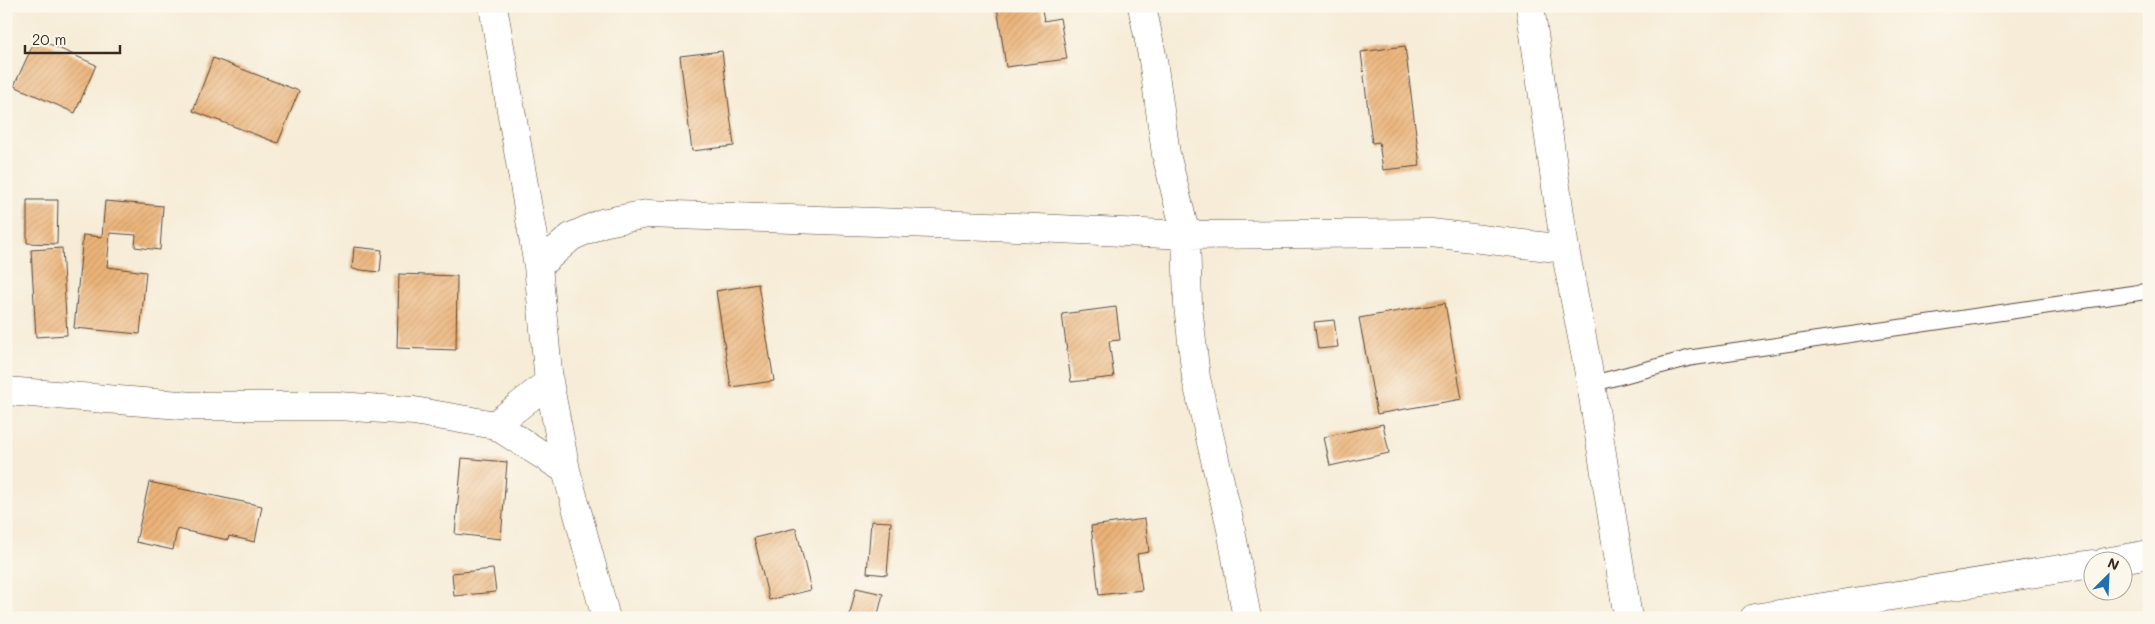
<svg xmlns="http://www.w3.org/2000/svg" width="2155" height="624" font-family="Mali,sans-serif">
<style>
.building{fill:url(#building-hatch)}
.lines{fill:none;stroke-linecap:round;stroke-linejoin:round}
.lane-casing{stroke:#57473a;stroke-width:17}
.street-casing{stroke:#57473a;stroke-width:29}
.lane{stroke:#fff;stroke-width:15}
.street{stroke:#fff;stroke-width:28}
</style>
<defs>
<pattern id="building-hatch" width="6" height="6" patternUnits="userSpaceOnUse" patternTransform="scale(1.25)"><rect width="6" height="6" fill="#ebb379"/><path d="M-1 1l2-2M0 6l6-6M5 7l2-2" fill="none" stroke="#ca9a68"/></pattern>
</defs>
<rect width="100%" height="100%" fill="#fbf7ec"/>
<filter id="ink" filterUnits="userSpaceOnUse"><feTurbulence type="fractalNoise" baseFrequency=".02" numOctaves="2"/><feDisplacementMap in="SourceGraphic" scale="10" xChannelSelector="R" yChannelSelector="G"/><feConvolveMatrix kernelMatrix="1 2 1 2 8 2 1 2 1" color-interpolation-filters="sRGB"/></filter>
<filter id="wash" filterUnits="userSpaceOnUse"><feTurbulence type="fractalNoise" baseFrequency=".0096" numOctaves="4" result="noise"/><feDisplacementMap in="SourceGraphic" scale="20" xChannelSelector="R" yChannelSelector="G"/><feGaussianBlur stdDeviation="1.12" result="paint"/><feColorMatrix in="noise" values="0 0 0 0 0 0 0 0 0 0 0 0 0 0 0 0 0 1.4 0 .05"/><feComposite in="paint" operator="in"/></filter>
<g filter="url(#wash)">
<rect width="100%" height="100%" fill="#f6ecd7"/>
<g id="blocks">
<!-- building -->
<path class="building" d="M997,6H1041L1044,21L1060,18L1067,59L1006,67Z
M36,38L96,65L75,113L14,86Z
M1405,46L1420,166L1383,170L1379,142L1372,143L1361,52Z
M722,51L734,146L692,151L680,56Z
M213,58L299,91L278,143L193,111Z
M27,200H58L57,244L27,243Z
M105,201L163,206L160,250L135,247L136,235L110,233L107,267L146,272L140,334L74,328L83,235L102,237Z
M354,247L382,250L380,272L352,269Z
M62,248L67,335L36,337L31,250Z
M399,274L457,276L456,350L397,348Z
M758,284L774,381L731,387L716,291Z
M1445,303L1462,399L1377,414L1359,318Z
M1116,307L1120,340L1109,341L1114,377L1071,382L1062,314Z
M1334,320L1338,347L1318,349L1314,322Z
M1383,424L1389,453L1330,466L1324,437Z
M462,458L507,462L501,539L455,534Z
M149,482L262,506L255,542L229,536L228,540L177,529L173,550L136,542Z
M1145,519L1149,552L1137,554L1142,590L1099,595L1091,526Z
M871,521L891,522L887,575L867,573Z
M796,528L811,590L769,600L754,538Z
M493,569L496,592L454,596L452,573Z
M856,588L883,594L877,618H849Z"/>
</g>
</g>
<g filter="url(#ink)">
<use href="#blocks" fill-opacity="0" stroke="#57473a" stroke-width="1"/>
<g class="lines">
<!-- lane casing -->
<g class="lane-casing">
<path id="lane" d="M1591,384L1690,358L2149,291"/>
</g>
<!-- street casing -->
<g class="street-casing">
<path id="street" d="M493,6L538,266L549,382L566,470L606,618
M1142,6L1153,60L1166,154L1186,235L1188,305L1196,378L1230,524L1247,618
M1530,6L1565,249L1591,384L1628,618
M538,266L571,237L602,223L647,214L1016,227L1186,235L1431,233L1565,249
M6,391L193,406H338L414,411L495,425L566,470
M495,425L549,382
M2105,562L2149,554
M1754,618L2092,564"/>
</g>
<!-- lane -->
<use href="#lane" class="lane"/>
<!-- street -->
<use href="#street" class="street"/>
</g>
</g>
<!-- margin -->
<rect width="2155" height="624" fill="none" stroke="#fbf7ec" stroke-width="25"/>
<!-- north arrow -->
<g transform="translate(2108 576) rotate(24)"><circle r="24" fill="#fbf7ec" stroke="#aea59a"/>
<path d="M0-4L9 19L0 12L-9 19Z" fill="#1f6fb2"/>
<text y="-8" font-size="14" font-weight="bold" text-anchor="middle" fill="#3b2a1e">N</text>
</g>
<!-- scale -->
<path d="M25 45v8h95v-8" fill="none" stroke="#3b2a1e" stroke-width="2.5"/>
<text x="32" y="45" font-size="15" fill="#3b2a1e" stroke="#fbf7ec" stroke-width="4" paint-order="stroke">20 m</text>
</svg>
